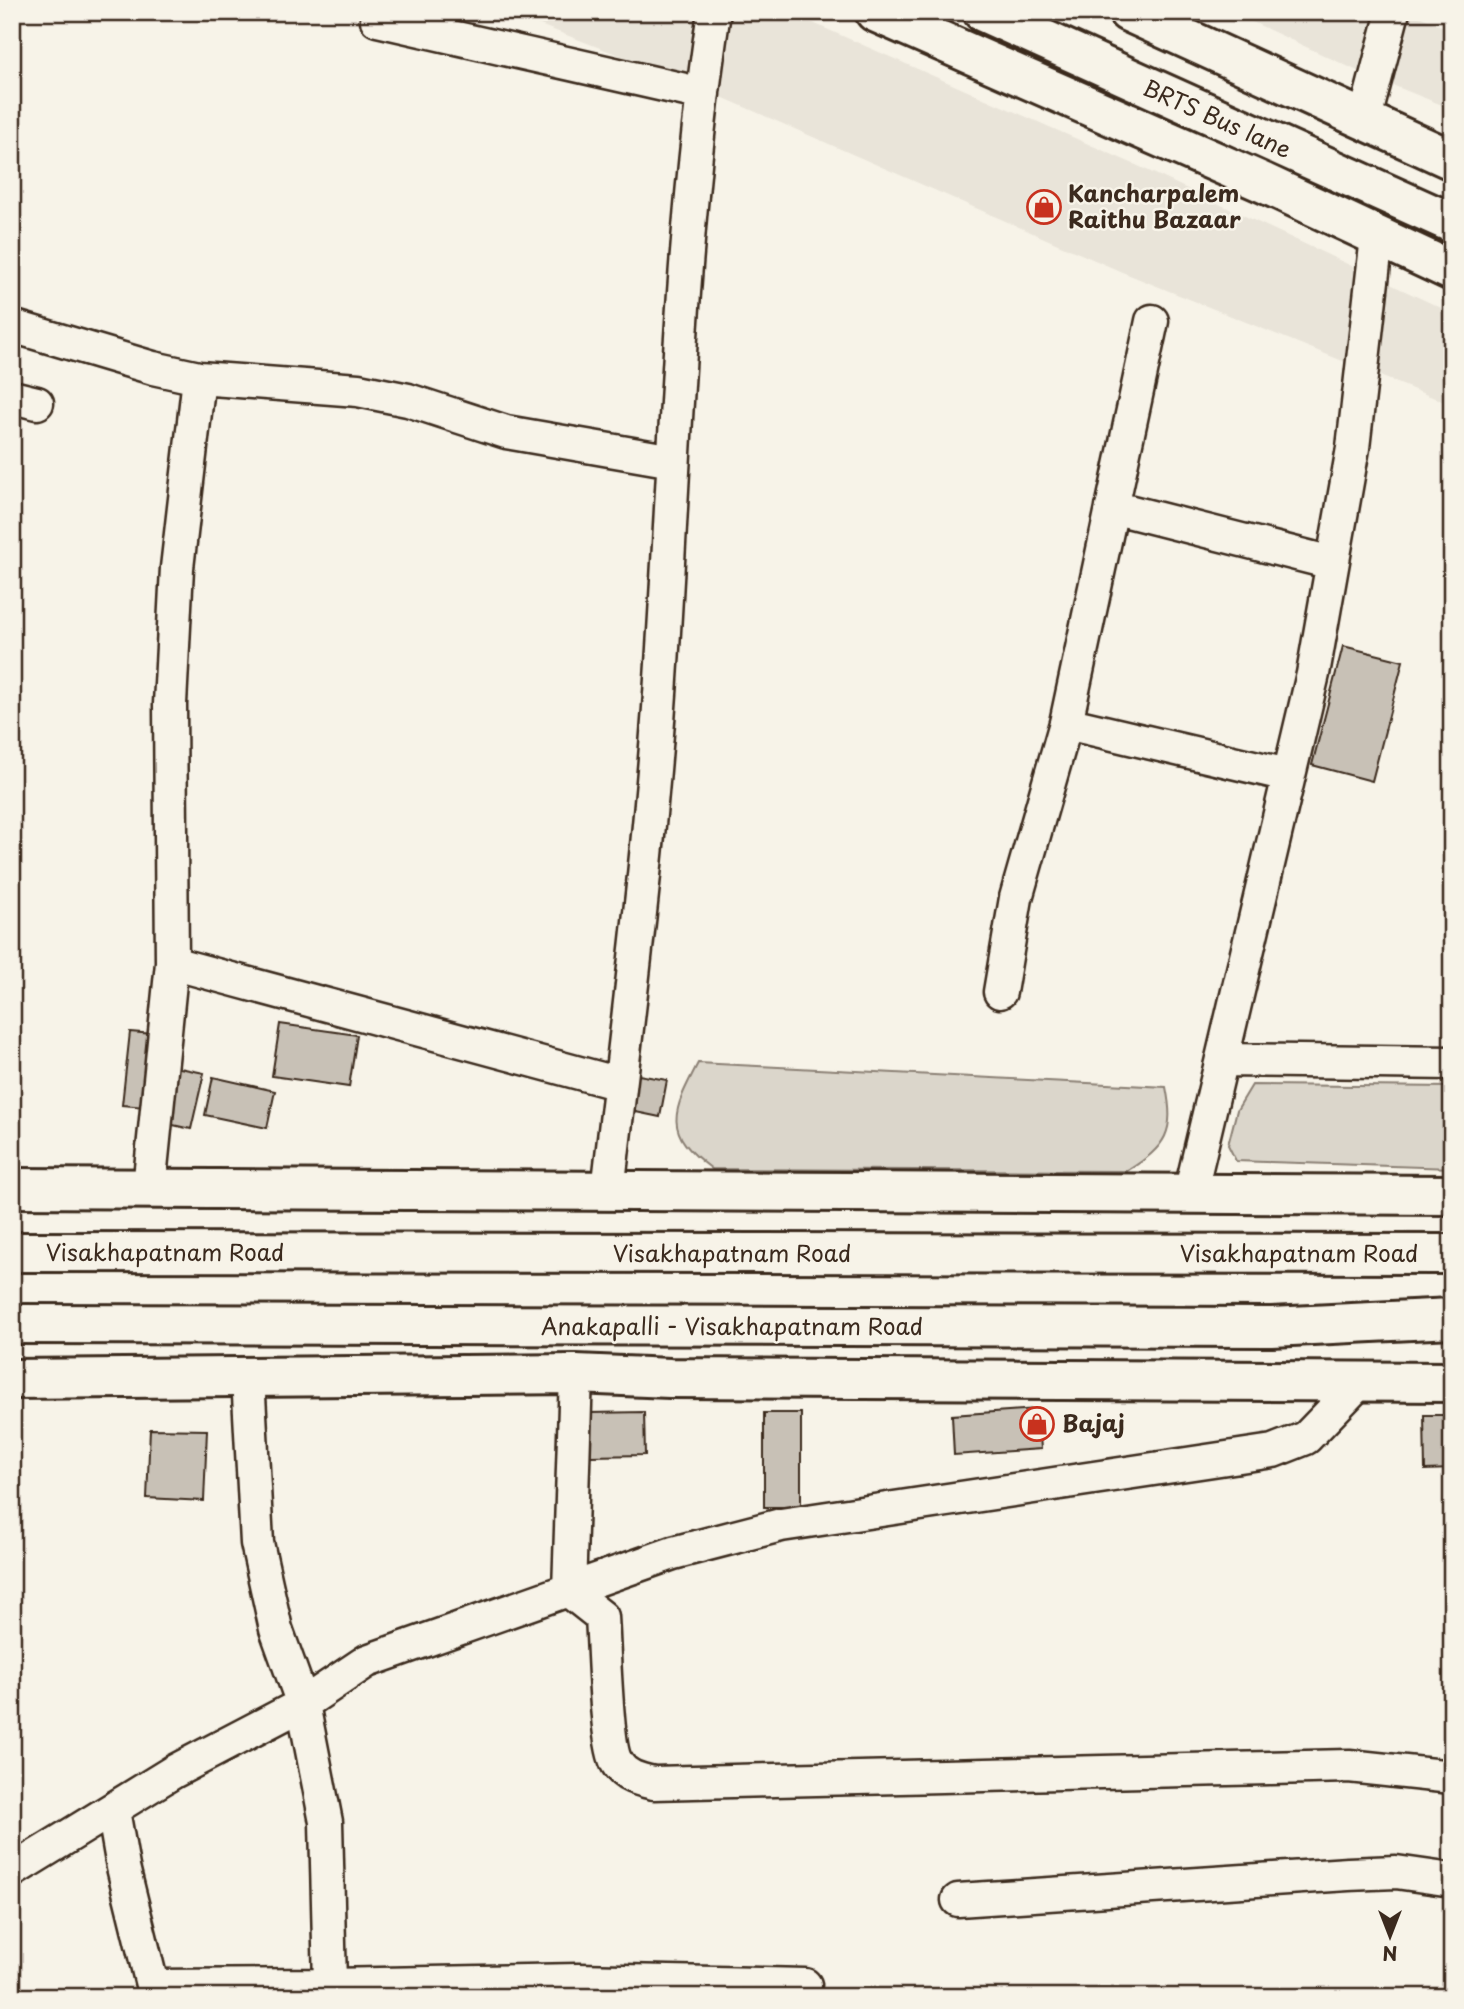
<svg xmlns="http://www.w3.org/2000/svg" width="1464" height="2009" font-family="'Playpen Sans',sans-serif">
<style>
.built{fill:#e9e4d9}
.green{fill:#dbd6cb;stroke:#8b8074;stroke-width:2}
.building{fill:#c8c1b6;stroke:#3b2a1e;stroke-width:2}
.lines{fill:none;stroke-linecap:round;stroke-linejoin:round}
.minor-casing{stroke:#3b2a1e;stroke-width:37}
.tertiary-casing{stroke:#3b2a1e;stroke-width:44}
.primary-casing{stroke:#3b2a1e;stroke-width:44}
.path{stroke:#3b2a1e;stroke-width:4.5;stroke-dasharray:5 5;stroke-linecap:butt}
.minor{stroke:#f7f3e8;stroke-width:32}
.tertiary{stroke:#f7f3e8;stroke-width:38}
.primary{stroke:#f7f3e8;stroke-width:38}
.labels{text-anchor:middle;stroke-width:5;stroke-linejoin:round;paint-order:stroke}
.street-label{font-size:23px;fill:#3b2a1e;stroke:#f7f3e8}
.poi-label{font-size:23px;font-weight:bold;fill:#3b2a1e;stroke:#f7f3e8;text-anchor:start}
</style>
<rect width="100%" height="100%" fill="#f7f3e8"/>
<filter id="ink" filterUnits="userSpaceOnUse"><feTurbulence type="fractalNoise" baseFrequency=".0143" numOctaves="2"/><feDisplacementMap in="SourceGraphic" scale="14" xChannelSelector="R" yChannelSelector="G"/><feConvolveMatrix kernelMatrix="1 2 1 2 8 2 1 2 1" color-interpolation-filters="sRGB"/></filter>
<g filter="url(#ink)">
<!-- built -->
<path class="built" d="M506,12H788L1136,165L1452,313V405L1122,272L671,75Z
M1231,12H1410L1452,31V109L1360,72Z"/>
<!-- green -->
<path class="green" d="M698,1063L1166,1087C1175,1132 1167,1146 1127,1171L712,1169C662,1132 672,1113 698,1063Z
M1252,1085L1452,1087V1168L1236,1161L1228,1145L1237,1110Z"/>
<!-- building -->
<path class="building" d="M1343,646L1403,661L1372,781L1312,765Z
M280,1024L357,1035L349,1087L272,1076Z
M130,1032L153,1034L145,1107L122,1105Z
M175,1067L204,1073L191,1129L164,1123Z
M633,1074L667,1080L660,1117L626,1110Z
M213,1077L275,1091L267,1128L205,1115Z
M1038,1409L1041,1449L954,1455L952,1415Z
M644,1412L645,1455L590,1456V1413Z
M764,1413H801V1507H764Z
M1424,1415H1452V1469L1425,1470Z
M150,1429L207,1430L204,1501L147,1498Z"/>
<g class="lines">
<!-- minor casing -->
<g class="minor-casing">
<path id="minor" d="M377,20L703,94
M1364,122L1393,12
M12,326L153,368L199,378L358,390L408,400L506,432L673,461
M12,397L37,403
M1112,507L1332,563
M1066,723L1288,775
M172,963L620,1084
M1000,992L1016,898L1066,723L1152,321
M1224,1060L1452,1063
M149,1188L172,963L170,704L177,568L199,378
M608,1191C628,1016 651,840 662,664C676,447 681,228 714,12
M1190,1194L1313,674L1353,448L1377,237
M576,1374L569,1591L602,1617C604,1643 606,1747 617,1763C625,1777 640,1780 654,1783L1349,1766L1452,1777
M248,1377L257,1543L276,1629L303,1704L326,1822L330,1985L578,1980L805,1985
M113,1810L123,1867L155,1997
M12,1871L173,1772L303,1704L367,1661L673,1553L781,1525L1273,1451L1306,1438L1360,1382
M958,1900L1348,1874L1396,1872L1452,1880
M154,1986L330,1985"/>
</g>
<!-- tertiary casing -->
<g class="tertiary-casing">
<path id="tertiary" d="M12,1188L1452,1195
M12,1379L576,1374L670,1378L1452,1382"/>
</g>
<!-- primary casing -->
<g class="primary-casing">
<path id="primary" d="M875,12L1264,183L1452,271
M983,12L1452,223
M1128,12L1452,160
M12,1252L1452,1254
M12,1324L1272,1327L1452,1318"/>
</g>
<!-- path -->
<path class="path" d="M820,12L838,21"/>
<!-- minor -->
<use href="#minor" class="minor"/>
<!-- tertiary -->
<use href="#tertiary" class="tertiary"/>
<!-- primary -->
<use href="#primary" class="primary"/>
</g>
</g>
<!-- icons -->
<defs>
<g id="shop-ring" transform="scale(1.75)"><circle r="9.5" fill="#f7f3e8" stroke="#c8321e" stroke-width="1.5"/><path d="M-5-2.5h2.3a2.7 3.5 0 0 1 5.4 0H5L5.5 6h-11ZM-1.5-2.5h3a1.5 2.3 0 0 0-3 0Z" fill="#c8321e"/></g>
</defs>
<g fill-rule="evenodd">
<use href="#shop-ring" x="1044" y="207"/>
<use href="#shop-ring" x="1037" y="1424"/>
</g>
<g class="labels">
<!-- street labels -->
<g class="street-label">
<text transform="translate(1217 119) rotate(24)" y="8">BRTS Bus lane</text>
<text x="165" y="1261">Visakhapatnam Road</text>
<text x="732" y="1262">Visakhapatnam Road</text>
<text x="1299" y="1262">Visakhapatnam Road</text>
<text x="732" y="1335">Anakapalli - Visakhapatnam Road</text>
</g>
<!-- poi labels -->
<g class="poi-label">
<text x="1068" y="202">Kancharpalem<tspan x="1068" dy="26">Raithu Bazaar</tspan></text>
<text x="1062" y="1432">Bajaj</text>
</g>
</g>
<!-- margin -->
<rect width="1464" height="2009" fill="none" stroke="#f7f3e8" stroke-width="42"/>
<rect x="21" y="21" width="1422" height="1967" fill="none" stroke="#3b2a1e" stroke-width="2.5" filter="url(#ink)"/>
<!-- north arrow -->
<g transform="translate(1390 1936) rotate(180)" stroke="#f7f3e8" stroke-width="5" paint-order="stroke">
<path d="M0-5L12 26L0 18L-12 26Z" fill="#3b2a1e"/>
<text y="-10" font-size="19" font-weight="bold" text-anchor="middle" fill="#3b2a1e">N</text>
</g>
</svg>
